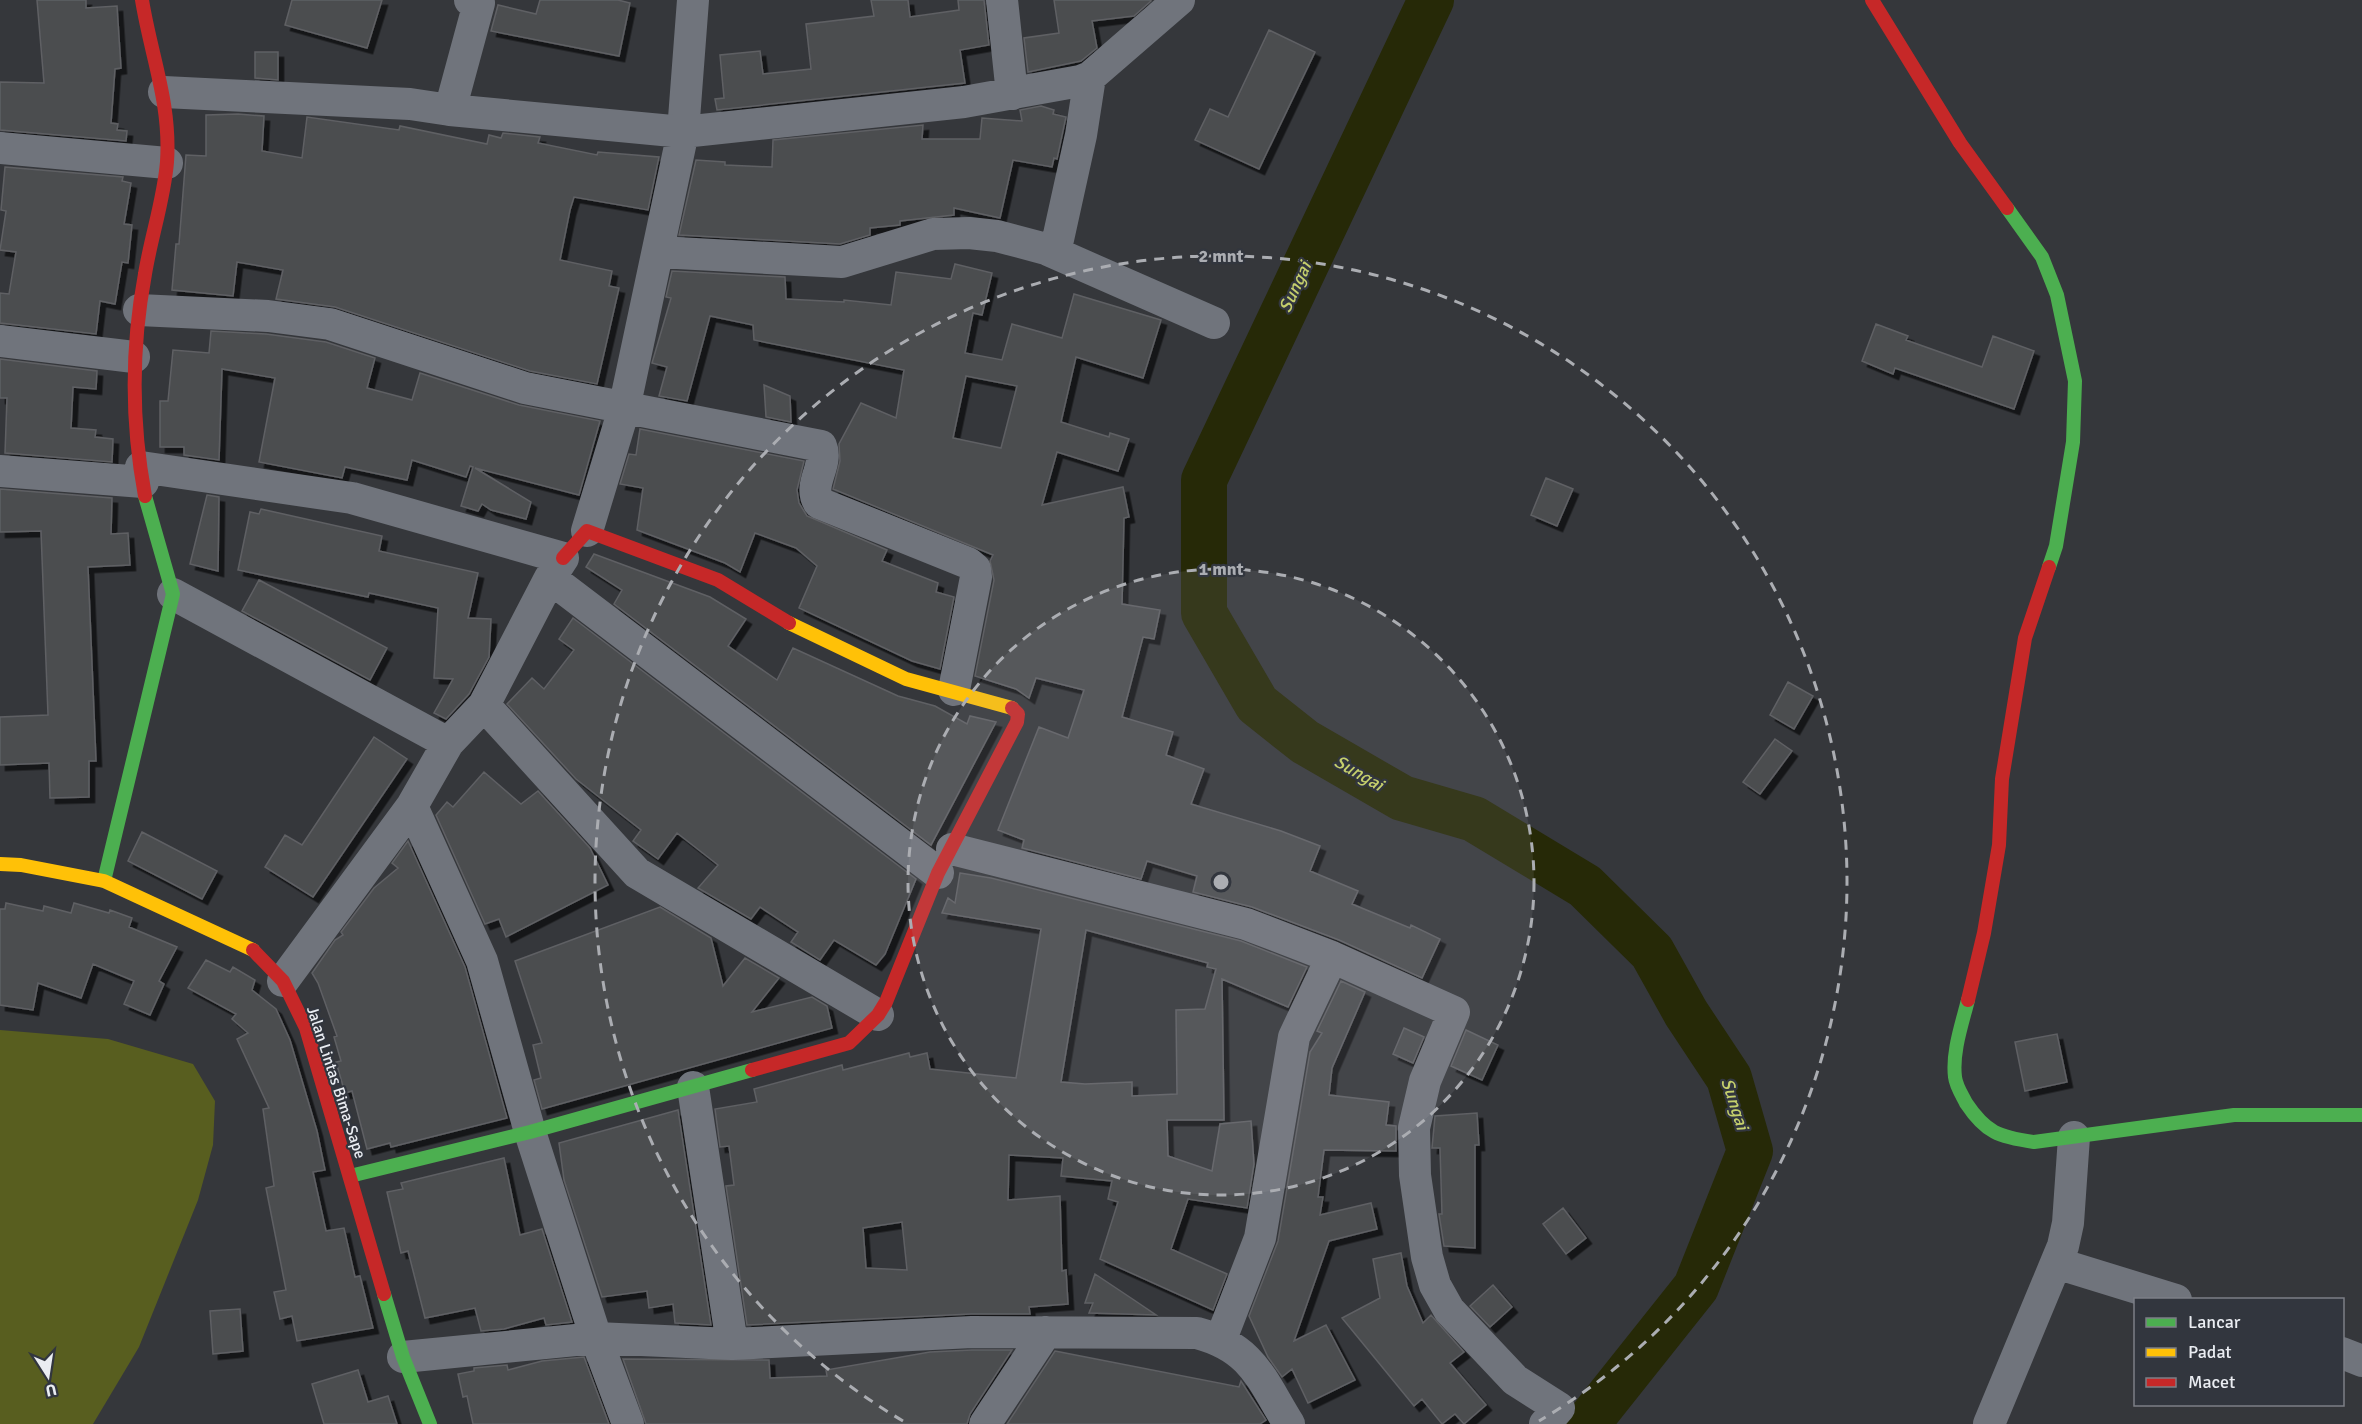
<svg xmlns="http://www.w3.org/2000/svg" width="2362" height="1424" font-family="Signika,sans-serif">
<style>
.forest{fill:#585e1f}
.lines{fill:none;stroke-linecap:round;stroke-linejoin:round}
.river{stroke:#262907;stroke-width:46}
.building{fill:#4b4d50;stroke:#5f6064;stroke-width:1.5;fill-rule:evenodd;filter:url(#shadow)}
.street{stroke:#70747c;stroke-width:32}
.fast{stroke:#4caf50;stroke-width:14}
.slow{stroke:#ffc107;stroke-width:14}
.jam{stroke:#c62828;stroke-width:14}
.ring{fill:none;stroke:#abadb2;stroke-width:3;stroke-dasharray:10 8}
.labels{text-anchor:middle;stroke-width:4.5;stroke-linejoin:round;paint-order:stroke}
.street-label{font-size:16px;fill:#eaedf2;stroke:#32363e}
.water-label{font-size:18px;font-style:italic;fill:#c5cf6c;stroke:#32363e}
.centre{fill:#abadb2;stroke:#32363e;stroke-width:3}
.ring-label{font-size:18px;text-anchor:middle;font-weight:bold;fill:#abadb2;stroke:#32363e;stroke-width:4.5;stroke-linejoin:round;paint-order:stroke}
</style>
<defs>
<filter id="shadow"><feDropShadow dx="5.5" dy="5.5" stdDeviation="0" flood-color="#0009"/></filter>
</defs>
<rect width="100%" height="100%" fill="#35373b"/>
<!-- forest -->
<path class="forest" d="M0,1030L108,1039L193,1064L215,1101L213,1145L198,1200L139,1347L93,1424H0Z"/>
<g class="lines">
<!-- river -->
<path class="river" d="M1431,0L1204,480V613L1257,704L1305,742L1402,798L1474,819L1585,886L1652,952L1686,1013L1729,1078L1750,1151L1696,1287L1587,1424"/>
</g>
<!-- building -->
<path class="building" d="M37,0H86V8L117,6L121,68L115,69L111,123L118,124L117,130L127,131L126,141L0,130V82L44,83Z
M292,0H382L367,48L285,25Z
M540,0H618L630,3L619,56L491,31L498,5L536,14Z
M871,0H908L910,17L959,10L958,0H984L989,45L960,50L965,83L717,110L715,99L724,98L720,55L760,51L763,74L811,69L806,24L874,16Z
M1054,0H1151V1L1134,16L1092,21L1097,48L1081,61L1028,72L1024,38L1059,33Z
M1269,30L1315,52L1259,169L1195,140L1210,109L1228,117Z
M255,52H278V80L255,78Z
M1041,106L1054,110L1053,114L1066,117L1057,159L1054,158L1052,167L1013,160L1000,218L954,208V215L900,221V225L870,228V235L840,244L679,235L696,160L725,162V165L772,167L773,140L923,125L922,139H980L982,118L1022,121L1020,110Z
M238,114L264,116L262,151L302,158L307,117L399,130L400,126L487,144L489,135L501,138L503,133L540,137L538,143L597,155L598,152L659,157L648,210L574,197L570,210L560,260L612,271L609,286L619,288L597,384L530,371L335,307L276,299L283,270L237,262L233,296L172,290L176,244H179L186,155L206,156V115Z
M5,167L123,177L122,181L131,183L124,224L132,225L128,263L122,262L115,304L100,301L96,334L0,323V293L9,294L16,252L0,250L6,211L1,210Z
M955,264L992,273L982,315L973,313L965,353L1002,360L1012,324L1062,338L1074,294L1161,320L1143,378L1076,357L1061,422L1109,437L1110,433L1129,439L1118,471L1057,452L1042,505L1123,487L1129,517L1124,518L1122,604L1160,610L1154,639L1143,637L1122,717L1173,732L1166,755L1204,769L1191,804L1281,831L1320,846L1310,871L1358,891L1352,904L1410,928L1411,925L1440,939L1422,978L1339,940L1252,907L1193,892L1197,876L1147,861L1141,879L1022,848L1024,840L998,830L1039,727L1068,738L1084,690L1036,678L1029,698L1016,689L975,676L994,580L990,561L993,555L833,489L840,461L839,444L861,403L896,418L904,370L754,340L753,325L710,316L687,401L659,396L667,367L652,363L671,298L666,297L672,271L785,277L786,299L844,302V300L891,305L896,272L951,279ZM966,376L1017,386L1001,448L953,438Z
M1876,324L1908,336L1906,340L1982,367L1993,336L2034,351L2014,409L1895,368L1893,374L1862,361Z
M211,331L266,334L326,342L375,358L367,388L412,400L420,373L519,405L600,421L579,495L475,468L531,502L526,519L491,510L482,504L478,511L461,506L473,467L470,466L466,477L412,460L407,480L345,467L342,478L259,462L275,378L222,369L219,460L184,455V447H160V401H168L173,350L209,353Z
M0,359L97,371L96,389L73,387L71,428L96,430L95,437L113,439L112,462L5,453L7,398H0Z
M764,385L790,396L791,422L766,417Z
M640,429L804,461L797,490L799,503L807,516L887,550L882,561L938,583L936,592L954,597L940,669L912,661L799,608L817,566L796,548L755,533L740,572L725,563L637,530L643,488L620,484L629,454L636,455Z
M1546,478L1573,489L1557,526L1531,515Z
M0,489L112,498L111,534L128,533L130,565L88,567L96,761H89V797L50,798L49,763L0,765V717L48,715L41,531L0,532Z
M207,495L219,497L218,571L190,564Z
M261,509L382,536L379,551L478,573L468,618L491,619L489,657L469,694L446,719L434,713L453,679L434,678L438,608L369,593L368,597L238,570L250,512L259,514Z
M594,554L710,597L746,619L728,646L777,680L793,648L898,696L935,706L967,724L970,716L996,722L931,845L614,604L622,590L586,567Z
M259,580L387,648L370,680L242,611Z
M573,618L916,879L885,954L876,965L834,940L820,960L791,942L798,932L760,907L751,919L698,888L718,865L677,833L658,859L633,841L641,830L576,779L507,704L532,678L544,689L574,650L559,639Z
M1788,682L1813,696L1794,729L1770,715Z
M374,737L407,759L313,897L265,867L285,835L302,845Z
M1775,739L1792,751L1760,794L1743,782Z
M484,772L521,804L538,791L590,848L608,885L506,937L499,919L485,924L436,815L447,802L453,807Z
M142,832L217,871L202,899L128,861Z
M408,841L465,967L507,1118L391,1147L390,1143L367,1149L352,1091L345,1093L336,1062L341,1061L334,1037L337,1036L318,983L312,973L335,940L343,935L341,932L374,888L398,868L392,863Z
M960,873L991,878L1241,941L1307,967L1288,1007L1222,979L1224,1120H1167L1168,1156L1212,1171L1220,1124L1251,1121L1254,1164L1247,1208L1188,1199L1171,1249L1227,1274L1213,1310L1100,1259L1118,1202L1108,1199L1112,1181L1061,1176L1063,1158L1009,1155L1008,1200L1060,1196L1062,1271L1066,1270L1068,1304L1029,1307L1030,1314H971L747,1325L726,1186L734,1185L729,1146L720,1147L715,1109L757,1102L754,1089L842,1065L843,1070L909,1053L910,1057L927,1053L930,1069L1016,1078L1041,929L942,913L948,898L955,903ZM1086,930L1208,963L1207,967L1216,969L1205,1009L1176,1010L1177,1094L1132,1096V1082L1085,1084L1061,1082ZM902,1222L907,1270L866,1268L863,1228Z
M6,903L43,911L44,906L71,913L74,903L109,913L110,910L132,918L129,927L177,947L159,981L164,984L150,1015L124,1004L134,981L93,964L81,998L38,983L33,1010L0,1005V909H5Z
M660,907L711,938L723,986L745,958L779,978L752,1012L812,997L827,1006L832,1028L542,1109L534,1080L541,1078L533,1045L542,1043L515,961Z
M206,960L230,972L233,967L255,980L252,990L276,1009L290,1040L317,1131L325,1170L313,1172L326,1231L344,1228L355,1277L360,1276L373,1328L297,1341L292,1316L280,1319L274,1292L286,1290L266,1188L274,1186L263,1109L269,1108L237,1039L248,1033L232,1019L236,1014L188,988Z
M1341,981L1365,992L1332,1068L1329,1095L1389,1102L1386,1125L1396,1126V1151L1324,1150L1318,1197H1323L1320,1215L1371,1203L1377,1229L1329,1241L1294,1341L1326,1325L1355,1380L1308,1403L1292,1369L1282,1377L1268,1357L1249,1316L1278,1241L1310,1052L1322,1033L1317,1031Z
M1404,1028L1424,1037L1413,1063L1393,1054Z
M1466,1030L1498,1045L1482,1080L1451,1066Z
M2057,1034L2067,1082L2025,1091L2015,1042Z
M678,1110L711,1325L675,1323L673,1304L649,1308L647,1291L602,1297L564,1180L559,1143Z
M1477,1113L1479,1145H1475V1248L1444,1246L1439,1214H1442L1440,1148H1432L1435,1116Z
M504,1158L520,1235L542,1229L572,1322L546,1325L544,1318L504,1329L481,1331L475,1308L425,1318L408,1251L401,1253L387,1192L403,1189L401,1183Z
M1563,1208L1586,1238L1566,1254L1543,1224Z
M1401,1253L1407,1286L1423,1323L1431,1315L1464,1352L1450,1363L1486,1405L1464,1424L1455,1414L1442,1424L1422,1399L1414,1406L1342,1318L1380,1298L1373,1259Z
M1095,1274L1134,1300L1156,1315L1089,1313L1093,1303H1085Z
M1493,1285L1512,1307L1490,1327L1470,1306Z
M240,1309L243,1351L213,1354L210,1311Z
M972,1350H1012L970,1414L967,1424H646L623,1359L769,1360L770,1378L827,1376L826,1370L930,1352Z
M1055,1351L1239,1387L1241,1381L1266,1420L1260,1424H1007Z
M584,1357L609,1424H473L467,1396L463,1397L458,1374L474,1371V1368L507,1365L508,1370L542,1361Z
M358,1370L368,1402L388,1396L397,1424H324L312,1384Z"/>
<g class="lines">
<!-- street -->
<path class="street" d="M1002,0L1012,94
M164,92L410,104L450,110L479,3L470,0
M450,110L683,132L693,0
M0,148L167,163
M659,252L842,262L933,234L969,233L997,236L1046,249L1214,323
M1055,253L1081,135L1090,77
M139,310L268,316L330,324L525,388L821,446C829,465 807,484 819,503L968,563L975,569L976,577L954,690
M0,341L134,357
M141,467L352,498L563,558L550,578L484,705L448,743L412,806L283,981
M0,471L143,482
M587,531L624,409L683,132L964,102L1080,81L1090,77L1179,0
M550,578L938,873
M173,594L448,743
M484,705L637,873L878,1015
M412,806L482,961L530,1132L596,1338L628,1424
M952,849L1246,924L1332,957L1454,1012L1425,1081L1414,1128L1415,1175L1427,1257L1435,1285L1449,1310L1515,1380L1559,1408L1545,1424
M693,1087L732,1344
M2056,1263L2176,1300
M1221,1339L1260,1238L1294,1037L1332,957
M2342,1353L2362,1361
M403,1357L596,1338L732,1344L972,1332L1197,1333C1253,1348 1261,1379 1289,1424
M985,1424L1046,1332
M1989,1424L2063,1246L2068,1223L2074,1137"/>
<!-- fast -->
<path class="fast" d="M2007,208L2042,257L2057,295L2075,381L2073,442L2056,546L2049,567
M104,881L173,594L145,496
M1968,1000C1962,1024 1952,1052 1955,1077C1956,1086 1962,1095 1966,1103C1986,1133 1999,1137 2034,1142L2234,1115H2362
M350,1176L530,1132L752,1070
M384,1294L403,1357L430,1424"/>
<!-- slow -->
<path class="slow" d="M789,623L906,679L1012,708
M0,864L21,865L104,881L253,950"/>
<!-- jam -->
<path class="jam" d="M142,0C151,56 171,103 167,162C164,199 151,237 145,274C131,349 131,421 145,496
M1872,0L1960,143L2007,208
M563,558L587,531L718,580L789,623
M253,950L283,981L306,1028L384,1294
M1968,1000L1984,933L1999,845L2002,779L2025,638L2049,567
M752,1070L849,1043L878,1015L886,1002L938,873L1017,722L1018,714L1012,708"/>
</g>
<!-- distance rings -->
<circle cx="1221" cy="882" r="313" fill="#abadb2" fill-opacity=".12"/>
<g class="ring">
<circle cx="1221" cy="882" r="313"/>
<path d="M903 1421A626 626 0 1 1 1539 1421"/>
</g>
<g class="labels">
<!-- street labels -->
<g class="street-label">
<text transform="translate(337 1082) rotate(72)" y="6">Jalan Lintas Bima-Sape</text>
</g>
<!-- water labels -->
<g class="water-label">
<text transform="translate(1295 287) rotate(-65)" y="6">Sungai</text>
<text transform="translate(1359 773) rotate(30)" y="6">Sungai</text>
<text transform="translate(1735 1104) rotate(72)" y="6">Sungai</text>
</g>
</g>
<circle cx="1221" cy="882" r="9" class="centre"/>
<g class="ring-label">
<text x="1221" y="262">2 mnt</text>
<text x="1221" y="575">1 mnt</text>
</g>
<!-- legend -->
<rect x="2134" y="1298" width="210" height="108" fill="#32363e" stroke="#7c7f86" stroke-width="1.5"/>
<rect x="2146" y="1318" width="30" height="9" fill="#4caf50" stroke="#7c7f86" stroke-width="1.5"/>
<text x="2188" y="1328" font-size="18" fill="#eaedf2">Lancar</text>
<rect x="2146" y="1348" width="30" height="9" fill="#ffc107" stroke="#7c7f86" stroke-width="1.5"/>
<text x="2188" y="1358" font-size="18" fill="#eaedf2">Padat</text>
<rect x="2146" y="1378" width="30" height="9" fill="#c62828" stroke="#7c7f86" stroke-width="1.5"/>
<text x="2188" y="1388" font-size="18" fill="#eaedf2">Macet</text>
<!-- north arrow -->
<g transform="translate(48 1376) rotate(168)" stroke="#32363e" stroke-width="4.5" paint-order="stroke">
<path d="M0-4.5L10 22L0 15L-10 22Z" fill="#eaedf2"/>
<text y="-9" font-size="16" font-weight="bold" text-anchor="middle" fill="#eaedf2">U</text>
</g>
</svg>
